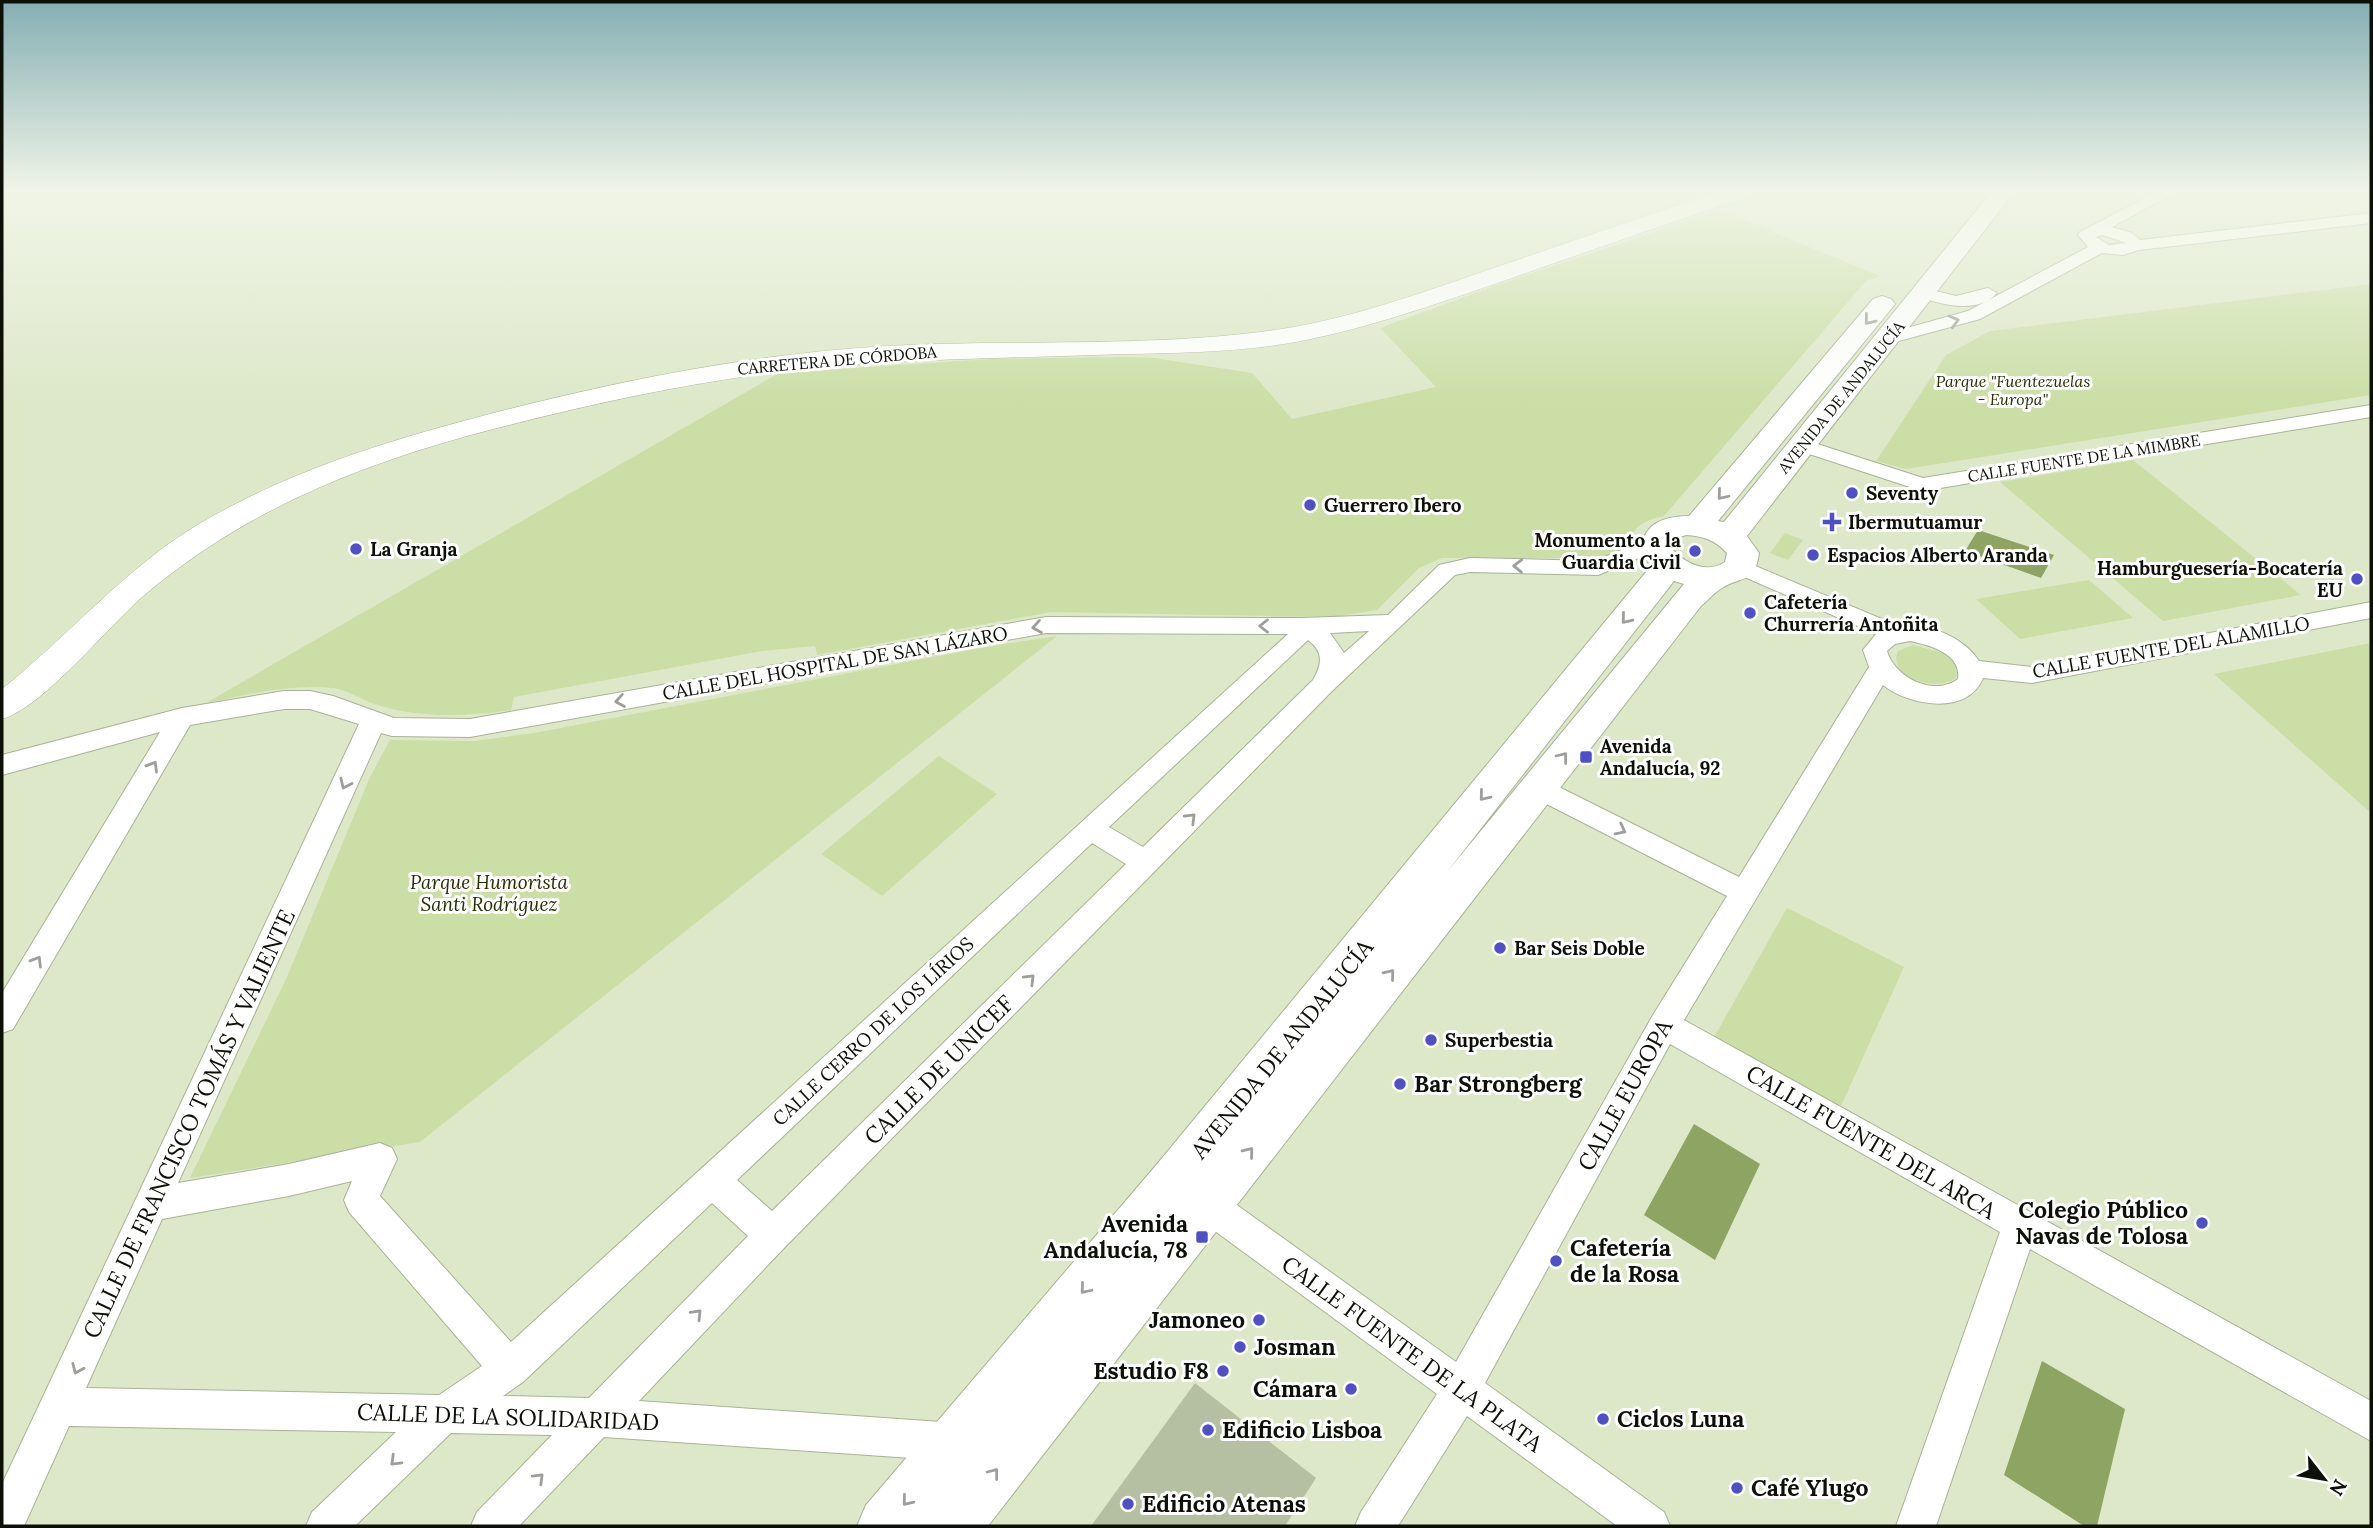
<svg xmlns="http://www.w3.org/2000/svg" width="2373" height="1528" font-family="Lora,serif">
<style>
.green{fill:#cadea5}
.water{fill:#8ea463}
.building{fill:#b5c0a2}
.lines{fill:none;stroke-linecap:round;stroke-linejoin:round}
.street-casing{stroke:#a8b395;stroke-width:2}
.secondary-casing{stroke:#a8b395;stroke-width:1}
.primary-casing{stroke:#a8b395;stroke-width:2}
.street{fill:#fff;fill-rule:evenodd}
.secondary{fill:#fff;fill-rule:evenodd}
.primary{fill:#fff;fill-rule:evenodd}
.oneway{stroke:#9e9f9b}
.poi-dot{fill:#4e50c7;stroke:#fff;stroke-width:2.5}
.labels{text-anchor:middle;stroke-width:6;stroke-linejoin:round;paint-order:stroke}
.far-street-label{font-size:16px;fill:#0c1006;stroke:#fff}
.far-park-label{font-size:16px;font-style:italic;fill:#243100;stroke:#fff}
.poi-label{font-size:19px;font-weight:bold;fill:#0c1006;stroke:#fff;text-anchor:start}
.street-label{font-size:19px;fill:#0c1006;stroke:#fff}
.park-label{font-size:19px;font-style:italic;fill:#243100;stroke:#fff}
.near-street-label{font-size:23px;fill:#0c1006;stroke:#fff}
.near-poi-label{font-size:23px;font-weight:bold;fill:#0c1006;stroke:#fff;text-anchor:start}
</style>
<rect width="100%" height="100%" fill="#dde8c9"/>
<!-- green -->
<path class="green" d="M1719,210L1880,276L1866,281L1664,516C1647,520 1634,524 1629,543L1633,548L1606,558H1442L1419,568L1377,610L1333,617L1051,612L817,655L815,646L762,651L514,697L511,710C467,716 422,719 378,705C363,701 349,690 333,688C289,684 249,694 206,703L779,373L990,359L1124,357L1154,358L1252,373L1292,419L1436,387L1380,328L1494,286Z
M2371,284V395L1906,469L1876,461L1946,355L1990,331Z
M2133,460L2301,595L2163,621L2000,482Z
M1785,533L1803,540L1788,560L1770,553Z
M2089,580L2133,618L2020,639L1976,599Z
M1057,636L420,1142L190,1178L287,977L370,777L390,740L475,741L534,733L991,646Z
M2371,643V813L2214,674Z
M1913,645L1943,653L1956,665L1957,677C1940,693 1886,679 1898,651Z
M939,756L997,794L882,896L821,854Z
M1787,908L1904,967L1841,1106L1713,1039Z"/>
<!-- water -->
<path class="water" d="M1978,530L2054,555L2041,578L1965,551Z
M1694,1124L1760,1164L1715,1260L1644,1215Z
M2042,1361L2125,1409L2097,1526H2084L2004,1475Z"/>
<!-- building -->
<path class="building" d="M1195,1383L1316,1478L1285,1526H1091Z"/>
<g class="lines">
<!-- street casing -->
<g class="street-casing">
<path id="street" d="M2158,191H2178L2112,227L2132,233L2140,240L2371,213V223L2139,250L2123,255L2102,253L1980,319L1888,344L1879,339L1882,335L1968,311L2088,247L2078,235L2080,232ZM2103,235L2126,243L2109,245L2096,237Z
M1924,288L1956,296L1988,288L1997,293C1977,315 1942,304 1918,297L1915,293Z
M2371,405V417L1922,491L1794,449L1791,445L1794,441H1808L1923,478Z
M1655,536L1663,538L1666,543L1663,548L1598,575L1470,572L1455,575L1332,691L785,1247L639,1401L956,1423L970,1428L975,1442L970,1456L956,1461L604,1437L519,1526H471L477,1512L552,1435L451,1433L355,1526H306L312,1512L396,1432L69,1426L24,1526H2V1484L359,724L310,709H284L190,725L13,1029L2,1033V993L160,732L2,775V755L182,708L284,691H310L333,696L394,718L470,719L1046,617L1302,618L1388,615L1439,565L1470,558L1595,561ZM1369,631L1344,653L1330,633ZM1046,633L1288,634L511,1342L380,1196L397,1159L392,1148L380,1143L289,1164L178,1183L381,733L392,736L470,737ZM1308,640C1324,652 1322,664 1313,680L1143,847L1109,827ZM1092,843L1126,864L772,1211L737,1180ZM352,1181L344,1200L349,1212L482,1366L439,1395L86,1388L162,1219L289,1196ZM712,1203L748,1236L589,1398L503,1396L523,1382Z
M1741,560L1901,627C1929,622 1964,638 1979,661L2032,667L2371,602V618L2032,683L1983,678C1968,716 1909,706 1883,685L1684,1020L2371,1401V1441L2030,1249L1936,1526H1896L2000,1232L1670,1044L1485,1383L1664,1512L1670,1526H1617L1467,1416L1398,1526H1355L1361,1512L1437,1394L1185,1209L1180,1197L1185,1185L1197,1181L1209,1185L1456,1362L1653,1015L1727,896L1529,795L1525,788L1529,781L1538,778L1547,781L1739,877L1869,667L1863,650L1876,634L1733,572L1730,567L1733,562ZM1910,641C1930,645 1962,654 1958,679C1934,697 1895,678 1887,651L1895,644Z"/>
</g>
<!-- secondary casing -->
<g class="secondary-casing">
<path id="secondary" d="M1720,191H1752L1749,196C1669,223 1589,251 1509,279C1435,304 1362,331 1284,344C1232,352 1178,353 1125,354C1047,357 969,358 891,362C746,369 606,399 467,436C345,470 239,515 142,597C107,628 42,708 2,719V689C69,636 125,568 199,524C297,466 407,435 517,407C642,376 758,354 887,346C1017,339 1155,348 1282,329C1352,318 1418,294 1485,271C1563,244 1641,218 1720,191Z"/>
</g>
<!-- primary casing -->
<g class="primary-casing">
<path id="primary" d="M1992,191H2015L1747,536L1759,553C1755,584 1743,575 1722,588C1715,592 1708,600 1701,606L988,1526H857L866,1505L1158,1163L1651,566L1640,551C1644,524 1662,516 1689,516L1873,299L1882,296L1891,299L1895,304L1891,309L1718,521L1724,522ZM1686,535C1703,536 1715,540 1727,553L1725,562C1707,574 1686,564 1673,550L1674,539ZM1674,581L1684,584L1447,872Z"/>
</g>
<!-- street -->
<use href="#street" class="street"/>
<!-- secondary -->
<use href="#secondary" class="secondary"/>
<!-- primary -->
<use href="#primary" class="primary"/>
</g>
<!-- one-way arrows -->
<defs><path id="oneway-chevron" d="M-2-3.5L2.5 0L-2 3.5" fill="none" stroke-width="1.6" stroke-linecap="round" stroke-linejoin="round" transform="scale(1.75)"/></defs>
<g class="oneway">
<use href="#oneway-chevron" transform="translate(1869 320) rotate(129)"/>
<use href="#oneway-chevron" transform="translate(1954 321) rotate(-15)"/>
<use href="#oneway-chevron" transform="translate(1722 495) rotate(130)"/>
<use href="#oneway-chevron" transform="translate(1518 566) rotate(-179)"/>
<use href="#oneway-chevron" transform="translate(1626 619) rotate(129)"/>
<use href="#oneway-chevron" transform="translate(1264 626) rotate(-180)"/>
<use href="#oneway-chevron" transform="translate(1037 627) rotate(171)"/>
<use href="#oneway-chevron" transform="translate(620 701) rotate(170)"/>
<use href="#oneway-chevron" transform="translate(1563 757) rotate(-52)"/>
<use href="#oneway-chevron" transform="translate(153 766) rotate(-59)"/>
<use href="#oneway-chevron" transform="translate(345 784) rotate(115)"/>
<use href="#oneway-chevron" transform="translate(1484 796) rotate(129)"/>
<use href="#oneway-chevron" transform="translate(1191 818) rotate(-45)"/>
<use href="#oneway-chevron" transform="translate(1621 830) rotate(27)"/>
<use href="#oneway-chevron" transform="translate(37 961) rotate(-59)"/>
<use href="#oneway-chevron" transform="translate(1390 974) rotate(-51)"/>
<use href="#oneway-chevron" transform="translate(1030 979) rotate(-45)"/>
<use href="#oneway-chevron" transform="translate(1249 1152) rotate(-51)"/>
<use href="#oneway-chevron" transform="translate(1085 1289) rotate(130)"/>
<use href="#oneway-chevron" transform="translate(697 1314) rotate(-46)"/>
<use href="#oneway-chevron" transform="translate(77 1369) rotate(114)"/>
<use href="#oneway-chevron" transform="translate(395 1461) rotate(136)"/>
<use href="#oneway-chevron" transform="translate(994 1473) rotate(-52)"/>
<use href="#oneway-chevron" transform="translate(539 1478) rotate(-45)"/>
<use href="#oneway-chevron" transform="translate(907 1501) rotate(129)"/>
</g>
<!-- sky -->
<linearGradient id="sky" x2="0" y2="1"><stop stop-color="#84aeb3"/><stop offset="0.47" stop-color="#f0f5e7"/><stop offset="1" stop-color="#f0f5e7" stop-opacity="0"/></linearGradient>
<rect width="2373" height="405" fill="url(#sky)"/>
<!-- markers -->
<g class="poi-dot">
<circle cx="1852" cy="493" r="7"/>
<circle cx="1310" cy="505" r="7"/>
<path d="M1828.5 511.5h7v7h7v7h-7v7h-7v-7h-7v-7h7z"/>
<circle cx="356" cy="549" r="7"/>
<circle cx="1695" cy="551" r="7"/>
<circle cx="1813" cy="555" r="7"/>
<circle cx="2357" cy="579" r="7"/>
<circle cx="1750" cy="613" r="7"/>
<rect x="1579" y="750" width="14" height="14" rx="3.5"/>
<circle cx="1500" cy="948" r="7"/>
<circle cx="1431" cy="1040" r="7"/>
<circle cx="1400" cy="1084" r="7"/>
<circle cx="2202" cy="1223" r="7"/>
<rect x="1195" y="1230" width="14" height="14" rx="3.5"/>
<circle cx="1556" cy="1261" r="7"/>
<circle cx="1259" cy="1320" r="7"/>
<circle cx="1240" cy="1347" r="7"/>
<circle cx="1223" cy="1371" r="7"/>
<circle cx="1351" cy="1389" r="7"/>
<circle cx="1603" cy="1419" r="7"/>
<circle cx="1208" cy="1430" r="7"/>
<circle cx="1737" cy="1488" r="7"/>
<circle cx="1128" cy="1504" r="7"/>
</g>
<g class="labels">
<!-- far-street labels -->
<g class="far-street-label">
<text transform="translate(837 360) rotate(-5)" y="6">CARRETERA DE CÓRDOBA</text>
<text transform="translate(1841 397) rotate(-51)" y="6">AVENIDA DE ANDALUCÍA</text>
<text transform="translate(2084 458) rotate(-9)" y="6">CALLE FUENTE DE LA MIMBRE</text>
</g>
<!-- far-park labels -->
<g class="far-park-label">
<text x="2013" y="387">Parque "Fuentezuelas<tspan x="2013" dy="18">- Europa"</tspan></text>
</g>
<!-- poi labels -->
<g class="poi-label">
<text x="1866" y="500">Seventy</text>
<text x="1324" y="512">Guerrero Ibero</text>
<text x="1848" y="529">Ibermutuamur</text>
<text x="1681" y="547" text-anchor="end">Monumento a la<tspan x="1681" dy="22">Guardia Civil</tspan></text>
<text x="370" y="556">La Granja</text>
<text x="1827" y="562">Espacios Alberto Aranda</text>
<text x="2343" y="575" text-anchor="end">Hamburguesería-Bocatería<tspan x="2343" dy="22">EU</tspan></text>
<text x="1764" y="609">Cafetería<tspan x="1764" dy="22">Churrería Antoñita</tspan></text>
<text x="1600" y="753">Avenida<tspan x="1600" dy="22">Andalucía, 92</tspan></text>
<text x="1514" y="955">Bar Seis Doble</text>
<text x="1445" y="1047">Superbestia</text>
</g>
<!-- street labels -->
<g class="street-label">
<text transform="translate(2171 647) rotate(-10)" y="7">CALLE FUENTE DEL ALAMILLO</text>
<text transform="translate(835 663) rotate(-10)" y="7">CALLE DEL HOSPITAL DE SAN LÁZARO</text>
<text transform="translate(873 1031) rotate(-43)" y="7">CALLE CERRO DE LOS LÍRIOS</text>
</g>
<!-- park labels -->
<g class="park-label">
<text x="489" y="889">Parque Humorista<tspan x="489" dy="22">Santi Rodríguez</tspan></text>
</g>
<!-- near-street labels -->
<g class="near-street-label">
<text transform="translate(1282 1049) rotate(-51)" y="8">AVENIDA DE ANDALUCÍA</text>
<text transform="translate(939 1070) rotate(-45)" y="8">CALLE DE UNICEF</text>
<text transform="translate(1625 1095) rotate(-61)" y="8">CALLE EUROPA</text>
<text transform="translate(189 1124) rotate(-65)" y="8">CALLE DE FRANCISCO TOMÁS Y VALIENTE</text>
<text transform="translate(1871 1142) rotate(30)" y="8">CALLE FUENTE DEL ARCA</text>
<text transform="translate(1412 1354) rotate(36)" y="8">CALLE FUENTE DE LA PLATA</text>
<text transform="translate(508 1417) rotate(2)" y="8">CALLE DE LA SOLIDARIDAD</text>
</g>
<!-- near-poi labels -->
<g class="near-poi-label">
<text x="1414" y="1092">Bar Strongberg</text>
<text x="2188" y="1218" text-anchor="end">Colegio Público<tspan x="2188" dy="26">Navas de Tolosa</tspan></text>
<text x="1188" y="1232" text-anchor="end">Avenida<tspan x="1188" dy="26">Andalucía, 78</tspan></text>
<text x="1570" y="1256">Cafetería<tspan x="1570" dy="26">de la Rosa</tspan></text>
<text x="1245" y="1328" text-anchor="end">Jamoneo</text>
<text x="1254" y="1355">Josman</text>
<text x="1209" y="1379" text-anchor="end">Estudio F8</text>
<text x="1337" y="1397" text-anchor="end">Cámara</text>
<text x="1617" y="1427">Ciclos Luna</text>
<text x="1222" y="1438">Edificio Lisboa</text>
<text x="1751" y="1496">Café Ylugo</text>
<text x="1142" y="1512">Edificio Atenas</text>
</g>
</g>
<!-- border -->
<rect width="2373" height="1528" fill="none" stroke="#0c1006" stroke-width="7"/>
<!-- north arrow -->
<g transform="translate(2324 1479) rotate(121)" stroke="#ffffff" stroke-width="5" paint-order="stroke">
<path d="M0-5L12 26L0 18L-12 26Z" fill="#0c1006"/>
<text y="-10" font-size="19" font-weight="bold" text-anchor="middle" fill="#0c1006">N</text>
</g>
</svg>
